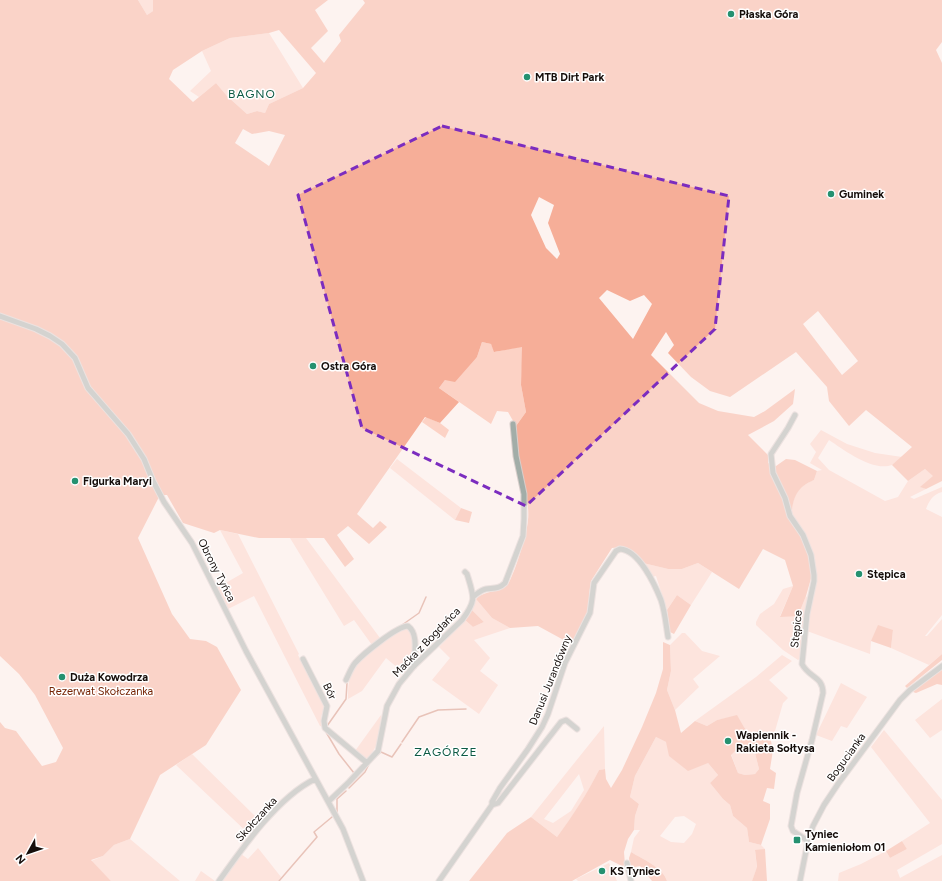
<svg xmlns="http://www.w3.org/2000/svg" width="942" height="881" font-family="Figtree,sans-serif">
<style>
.green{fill:#fcd2c5;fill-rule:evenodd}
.forest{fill:#f6ae98;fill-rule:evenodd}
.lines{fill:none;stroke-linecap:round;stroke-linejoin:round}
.stream{stroke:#cf8a75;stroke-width:1.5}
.minor-casing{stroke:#d8cecb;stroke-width:7}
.minor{stroke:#a2ada8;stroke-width:5}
.marked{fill:none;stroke:#7b2cbf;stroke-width:3;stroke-dasharray:8 5;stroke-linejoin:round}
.poi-dot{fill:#259170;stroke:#fff;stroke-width:1.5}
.labels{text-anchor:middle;stroke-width:3;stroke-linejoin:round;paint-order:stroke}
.poi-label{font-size:11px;font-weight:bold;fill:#160e0b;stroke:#fff;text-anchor:start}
.street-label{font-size:11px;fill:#160e0b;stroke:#fff}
.park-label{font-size:11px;fill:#752404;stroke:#fff}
.neighbourhood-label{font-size:12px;letter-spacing:1px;fill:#0d5a44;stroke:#fff}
</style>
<rect width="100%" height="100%" fill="#fdf3f0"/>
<!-- green -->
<path class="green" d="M138,0H153V11L147,15Z
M269,33L303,88L269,104L265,113L257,111L247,114L227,96L216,83L199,97L190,91L211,71L202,51L230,38Z
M482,342L491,344L495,352L523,346L521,385L526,412L516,426L508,412L497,411L491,424L439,388L445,380L477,357Z
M426,417L440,423L449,430L445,438L422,422Z
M821,430L847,444L875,453L902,457C899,459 895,464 892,465C873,472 844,450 829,440L818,458L829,470L885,501L898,497L908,481L925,469L934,476L921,487L926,489L910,497L914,499L942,487V492C933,494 929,501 926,509L942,517V615L925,636H927L942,619V654L929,665L891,648L893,630L871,641L870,654L807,631L817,575L812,552L791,515C794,496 795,488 814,480L817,471L822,470L810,463L816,452L810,444Z
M397,459L461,508L455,520L390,468Z
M220,530L238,534L299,654L298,655L325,706L321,717L323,727L320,726L254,596L228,609L217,588L243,573Z
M290,538H306L380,638L372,645L354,620L344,626Z
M643,563L668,569H682L698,563L712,572L691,605L677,595L667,610L656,576L652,577Z
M793,586L780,616H798L806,596L809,600L801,658L798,660L783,650L756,625V622L760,614L774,604L783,589Z
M476,599L492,618L510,628L474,640L490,658L480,671L498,685L479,714L432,680L450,658L439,647L465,620L473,627L484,622L472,610Z
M407,628L413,635L412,664L410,668L405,674L386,658L362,691L348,699C348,690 348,681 352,672C358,660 394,632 407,628Z
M682,633H685L702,651L720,656L693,679L699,687L675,710L667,690L671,671L670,645Z
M782,655L792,661L769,680L788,698L783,703L775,731L770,737L763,735L750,734L744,727L737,716L717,720L707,726L695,721L756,677Z
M841,683L867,697L847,728L841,726L832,741L816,735Z
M942,699V730L930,738L915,720Z
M381,715C380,733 380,745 367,759L362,758L355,751Z
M604,726L605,769L599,770C587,794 573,816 557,837L531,817ZM579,774L584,790L571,811L553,823L544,819Z
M884,730L942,800V844L897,870L900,878L942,855V881H838L839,873L861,864L886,851L890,858L907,849L902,841L930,823L871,747Z
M656,737L708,763L718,775L710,783L723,799L730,805L733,816L747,828L749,842L761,845L765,849L755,851L757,868L752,881H667C663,867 642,859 631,852L634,838L640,830H634L635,816L639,804L630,797L635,776ZM684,816L696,824L692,834L684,843L671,842L660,836L675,817Z
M737,749L745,753H755L759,769L755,774L745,775L738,773L731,754Z
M192,754L261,822L250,835L176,765Z
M130,839L180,881H111L91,861L103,856L114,845Z
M258,848L281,877L278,881H221L241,854L248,859Z
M609,863L617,881H578L576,879Z
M201,871L215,881H195Z"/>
<!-- forest -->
<path class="forest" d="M0,0H138L147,15L153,11V0H328L315,10L328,31L311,48L324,63L341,41L339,35L365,3L363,0H942V42L936,50L942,63V481L926,489L920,487L933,476L925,469L908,481L892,465L912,447L866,410L849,426L829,401L827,387L796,352L730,397L710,391L691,377L668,353L674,345L666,332L651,355L699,403L718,411L754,417L765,411L795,389L793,404L774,421L748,435L768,455V463L776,466L786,459L795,460L817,471L814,480C793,489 794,500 790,521L801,537L809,558L812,575L806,596L798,616L780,617L793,586L785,560L763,549L739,589L698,563L682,569H668L643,563L625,547L612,548L591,581L589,595L590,613L571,644L538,626L510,628L492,618L476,599C486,589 502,593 508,584C515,572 527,534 528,520C530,503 522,477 519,459C517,449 517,437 516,426L526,412L521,385L522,347L494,352L491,344L482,342L477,357L455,382L445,380L439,388L459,402L440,423L425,417L357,514L373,528L380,521L387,527L369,544L348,526L337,535L354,559L345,567L324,538H259L220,530L214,533L183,523L167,495H160L138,538L172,614L190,639L206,641L217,647L241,690L206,745L160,775L130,839L114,845L103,856L91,860L111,881H0V722L5,728L16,731L42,766L56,762L63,748L35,695L19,674L0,656ZM279,30L316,73L303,88L269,104L265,113L257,111L247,114L227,96L216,83L193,102L169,79L173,70L202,51L230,38L269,33ZM243,129L252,134L269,131L285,135L269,166L235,143ZM539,197L554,205L548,223L560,254L557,259L546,248L531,215ZM607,290L630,301L644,295L652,304L633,339L599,298ZM818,311L858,361L842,375L803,324Z
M461,508L472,512L469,523L455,520Z
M677,595L691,605L674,634L670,632L667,610Z
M472,610L484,622L473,627L465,620Z
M878,625L893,630L891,648L871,641Z
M663,642L670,645L671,671L667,690L675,710L681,733L695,721L707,726L717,720L737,715L744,727L750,734L760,730L763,735L770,737L773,750L770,769L776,773L774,789L767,788L763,801L770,804V819L761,845L749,842L747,828L733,816L730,805L723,799L710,783L718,775L708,763L688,771L669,756L666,742L656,737L635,776L630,797L639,804L635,816L634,830L628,839L624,852L625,865L622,866L610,860L572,881H469L507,833L531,817L557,837C573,815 587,794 599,770L605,769L606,779L611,788L622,770L642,727L656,693L663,669ZM737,749L745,753H755L759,769L755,774L745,775L738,773L731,755Z
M942,654V660L907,688L905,686Z
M942,668V685L937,684L916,693L913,692Z
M902,841L907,849L890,858L886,851Z
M765,849L767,881H752L757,867L755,850Z
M631,852C642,859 663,867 667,881H652L640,866L630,868L629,858Z"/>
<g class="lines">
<!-- stream -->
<path class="stream" d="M402,625L419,613L426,597
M327,726L346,699L347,683
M326,732L339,754L354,773
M402,742L419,717L438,710L466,709
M375,757L381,752L392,757L401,744
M349,788L365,772L369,764
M337,813V799L346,791
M279,881L317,837L314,832L332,817"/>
<!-- minor casing -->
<g class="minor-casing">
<path id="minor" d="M0,316L36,329L50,336L62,344L75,358L88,388L128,434L144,459L153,481L164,502L192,543L246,651L343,829L363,881
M795,415L788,428L771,454L773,473L785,498L790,516L803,535L811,555L814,575V581L807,614L802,664C809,678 823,676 823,693L812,740L797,793L791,826L793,831L808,841
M474,596C478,593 481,590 486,589C494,588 499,589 505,583L523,536L524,519V494L516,456L513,424
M303,659L327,706L324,721L325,728L367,763
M346,680C349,674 351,668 355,663C363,654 397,626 408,626C419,634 414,654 414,666
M329,801L349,782L378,751L387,706L399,684L414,666L462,620C477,600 474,597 467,574L465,572
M492,805L498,803L561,722L566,720L577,729
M627,863L631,881
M219,881C243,847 278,797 315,779
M439,881L492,805V802L500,788L528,749L542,727L548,714L565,663L590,613L594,583L616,551L620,549C639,550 655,585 661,600C665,612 666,625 668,637
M800,881L808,841L813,826L824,805L838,784L900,700L910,690L942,666"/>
</g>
<!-- minor -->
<use href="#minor" class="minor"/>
</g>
<!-- marked area -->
<path d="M0 0H942V881H0ZM442,126L729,196L715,329L526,506L362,428L298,195Z" fill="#fdf3f0" fill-opacity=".55" fill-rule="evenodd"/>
<path class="marked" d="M442,126L729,196L715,329L526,506L362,428L298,195Z"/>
<!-- markers -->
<g class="poi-dot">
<circle cx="731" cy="14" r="4"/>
<circle cx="527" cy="77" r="4"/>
<circle cx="831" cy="194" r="4"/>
<circle cx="313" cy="366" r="4"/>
<circle cx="75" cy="481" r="4"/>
<circle cx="859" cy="574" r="4"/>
<circle cx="62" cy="677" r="4"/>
<circle cx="728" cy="741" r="4"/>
<rect x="793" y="836" width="8" height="8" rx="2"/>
<circle cx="602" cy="871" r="4"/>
</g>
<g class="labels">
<!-- poi labels -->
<g class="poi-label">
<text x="739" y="18">Płaska Góra</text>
<text x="535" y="81">MTB Dirt Park</text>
<text x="839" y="198">Guminek</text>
<text x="321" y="370">Ostra Góra</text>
<text x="83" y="485">Figurka Maryi</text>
<text x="867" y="578">Stępica</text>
<text x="70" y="681">Duża Kowodrza</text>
<text x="736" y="739">Wapiennik -<tspan x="736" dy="13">Rakieta Sołtysa</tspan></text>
<text x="805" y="838">Tyniec<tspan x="805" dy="13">Kamieniołom 01</tspan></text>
<text x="610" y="875">KS Tyniec</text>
</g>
<!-- street labels -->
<g class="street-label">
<text transform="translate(217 570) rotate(63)" y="4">Obrony Tyńca</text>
<text transform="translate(796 629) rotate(-84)" y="4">Stępice</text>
<text transform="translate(426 642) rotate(-46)" y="4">Maćka z Bogdańca</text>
<text transform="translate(550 680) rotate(-68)" y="4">Danusi Jurandówny</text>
<text transform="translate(330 691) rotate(65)" y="4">Bór</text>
<text transform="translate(846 757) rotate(-54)" y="4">Bogucianka</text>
<text transform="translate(256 819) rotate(-48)" y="4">Skołczanka</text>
</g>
<!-- park labels -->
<g class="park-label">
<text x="101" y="695">Rezerwat Skołczanka</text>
</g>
<!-- neighbourhood labels -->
<g class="neighbourhood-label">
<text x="252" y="98">BAGNO</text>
<text x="446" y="756">ZAGÓRZE</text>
</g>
</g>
<!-- north arrow -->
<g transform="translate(28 853) rotate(230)" stroke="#ffffff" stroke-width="3" paint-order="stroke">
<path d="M0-3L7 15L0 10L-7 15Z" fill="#160e0b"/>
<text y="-6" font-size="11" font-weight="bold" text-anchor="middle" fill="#160e0b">N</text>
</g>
</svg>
